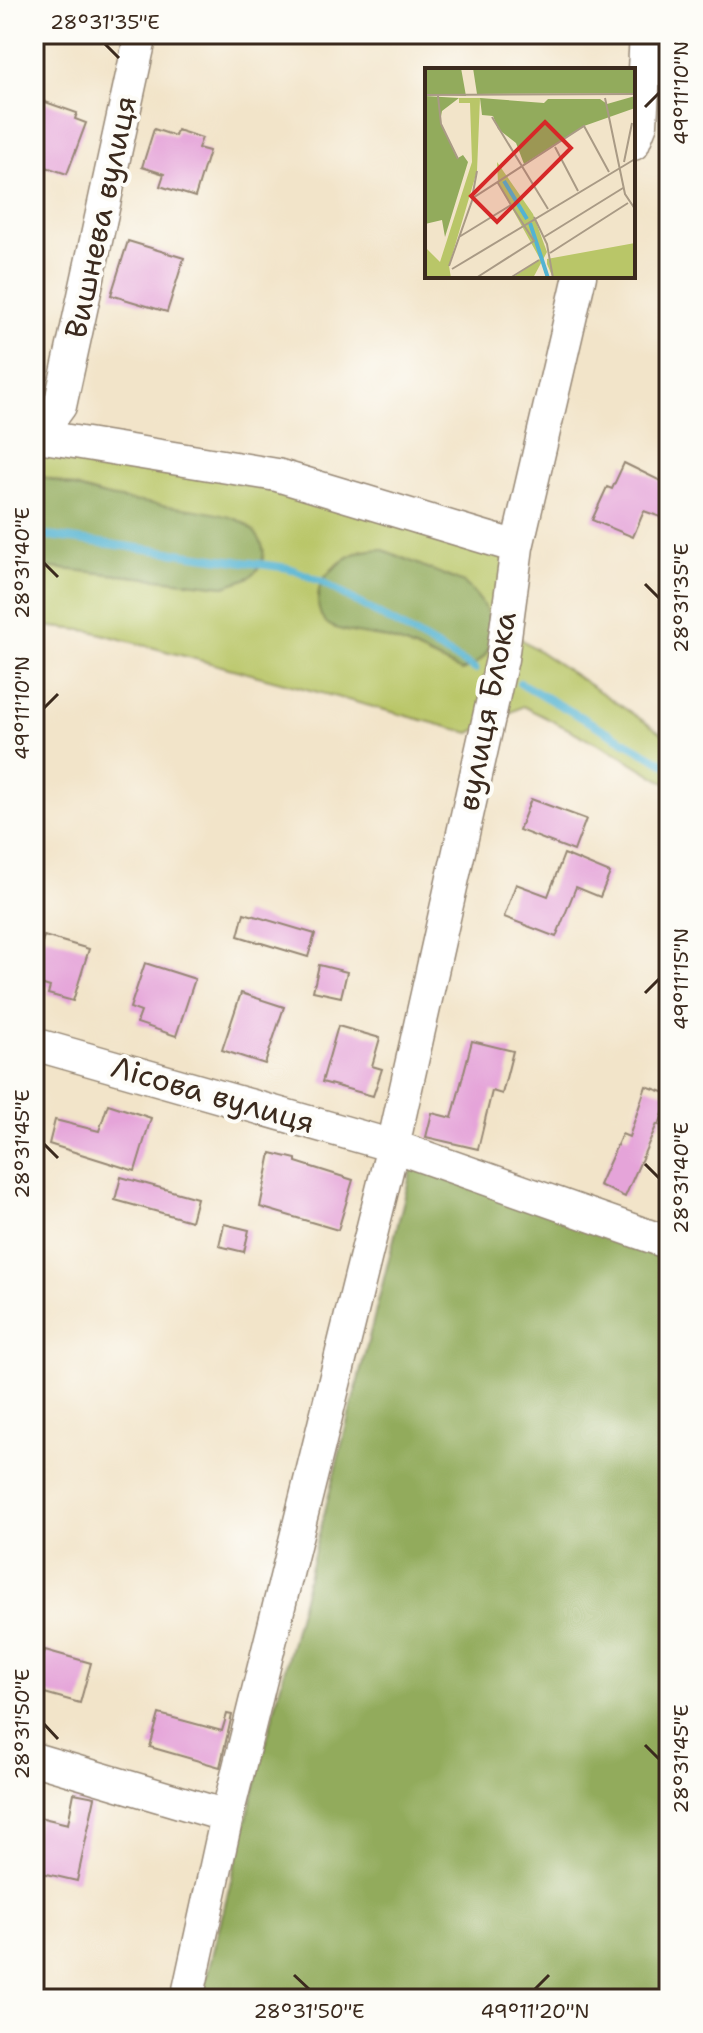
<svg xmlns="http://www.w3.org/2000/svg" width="703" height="2033" font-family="'Shantell Sans',sans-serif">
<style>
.green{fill:#b9c668;stroke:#7a7843;stroke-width:2;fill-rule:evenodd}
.forest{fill:#92ab5c;stroke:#666a3d;stroke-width:2}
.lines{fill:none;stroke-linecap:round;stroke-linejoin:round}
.stream{stroke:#53b3d2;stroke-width:8}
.building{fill:#e5a4d9}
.minor-casing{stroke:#968774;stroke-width:35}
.minor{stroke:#fff;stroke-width:32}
.ticks{fill:none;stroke:#3b2a1e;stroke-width:3}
.labels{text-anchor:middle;stroke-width:8;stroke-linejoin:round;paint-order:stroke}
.street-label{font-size:30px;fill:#3b2a1e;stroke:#fdfcf7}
.inset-river{fill:none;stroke:#53b3d2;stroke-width:4}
.inset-road{fill:none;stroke:#a99a85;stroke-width:2}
.view{fill:#d62828;fill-opacity:0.15;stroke:#d62828;stroke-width:4}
.inset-edge{fill:none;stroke:#3b2a1e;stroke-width:4}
.neatline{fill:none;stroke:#3b2a1e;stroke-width:3}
.ticks-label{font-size:20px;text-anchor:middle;fill:#3b2a1e}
</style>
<rect width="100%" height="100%" fill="#fdfcf7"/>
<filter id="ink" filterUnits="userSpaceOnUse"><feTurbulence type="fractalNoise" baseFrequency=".0125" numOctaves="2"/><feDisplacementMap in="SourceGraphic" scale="16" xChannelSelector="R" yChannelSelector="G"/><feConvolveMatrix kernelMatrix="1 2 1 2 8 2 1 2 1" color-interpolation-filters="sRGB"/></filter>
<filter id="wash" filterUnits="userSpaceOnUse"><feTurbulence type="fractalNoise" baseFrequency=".006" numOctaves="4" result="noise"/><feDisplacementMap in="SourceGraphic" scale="32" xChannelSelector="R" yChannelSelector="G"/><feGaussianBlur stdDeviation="1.8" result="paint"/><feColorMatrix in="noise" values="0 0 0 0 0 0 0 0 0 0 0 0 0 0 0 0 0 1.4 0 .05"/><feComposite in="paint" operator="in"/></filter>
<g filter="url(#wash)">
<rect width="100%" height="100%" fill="#f2e4c9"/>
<!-- green -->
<path class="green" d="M34,436L517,547L506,629L669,738V785L620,755L523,706L470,733L91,631L34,625V566L224,586L104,496L34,474ZM362,550L462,671L403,644L321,616C312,581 332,564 362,550Z"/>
<!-- forest -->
<path class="forest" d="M34,474C57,481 81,490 105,496C145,505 194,506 233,518C254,525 274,549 257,570C250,580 236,582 224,586L34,566Z
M381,549L464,583C495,610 508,652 462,671C438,660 413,646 388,639C371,634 350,634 333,627C314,619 314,587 327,575C346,557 354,550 381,549Z
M413,1164L669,1249V1999H201Z"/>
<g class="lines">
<!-- stream -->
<path class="stream" d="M34,534L289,568L320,581L475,669
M520,683L669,766"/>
</g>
<g id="blocks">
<!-- building -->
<path class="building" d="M34,98L77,113L75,119L86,123L67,174L34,163Z
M154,129L175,136L177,130L202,138L198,148L209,151L195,197L160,186L164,174L142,167Z
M128,241L184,258L167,312L111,295Z
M624,463L669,485V520L644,511L633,537L592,520L607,487L612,489Z
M531,799L586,819L574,851L519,830Z
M564,854L610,873L600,897L576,887L556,937L504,917L516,884L548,896Z
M244,913L315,934L308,957L238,936Z
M44,936L89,949L73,1001L48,994L50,987L34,982V969Z
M145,963L195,979L176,1036L137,1023L141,1012L130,1008Z
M319,965L347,972L341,997L313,991Z
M241,993L284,1007L265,1064L222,1050Z
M338,1026L380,1038L372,1066L382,1069L373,1096L322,1082Z
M472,1041L513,1051L502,1094L492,1091L478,1149L426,1137L432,1113L452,1118Z
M646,1086L669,1094V1097L659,1125L657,1124L625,1197L599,1185L622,1134L629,1137Z
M108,1104L151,1118L135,1171L49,1144L55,1120L99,1131Z
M271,1153L296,1159V1162L353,1180L338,1230L260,1207Z
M121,1177L197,1198L191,1221L115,1200Z
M224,1224L249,1230L244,1252L219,1246Z
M45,1650L91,1663L80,1703L34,1690Z
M159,1714L222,1731L227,1714L232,1715L220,1767L150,1747Z
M74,1793L95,1797L77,1881L34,1871V1837L39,1817L68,1824Z"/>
</g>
</g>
<g filter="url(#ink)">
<use href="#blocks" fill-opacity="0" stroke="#968774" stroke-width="2"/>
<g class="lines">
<!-- minor casing -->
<g class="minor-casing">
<path id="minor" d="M633,144L641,124L646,34
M34,436H38L60,406L141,34
M38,436L277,475L517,547
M34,1044L393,1146L669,1243
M34,1759L227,1816
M187,1999L227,1816L393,1146L502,659L517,547L580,276"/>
</g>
<!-- minor -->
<use href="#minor" class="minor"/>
</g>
</g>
<!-- ticks -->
<path class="ticks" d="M105,44L119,58M645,107L659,93M44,563L58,577M645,584L659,598M44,708L58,694M645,993L659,979M44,1144L58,1158M645,1164L659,1178M44,1724L58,1739M645,1745L659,1759M294,1975L309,1989M535,1989L549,1975"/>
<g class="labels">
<!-- street labels -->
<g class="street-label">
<text transform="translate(101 217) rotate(-78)" y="10">Вишнева вулиця</text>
<text transform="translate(487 711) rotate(-79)" y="10">вулиця Блока</text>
<text transform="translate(213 1095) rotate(16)" y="10">Лісова вулиця</text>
</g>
</g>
<!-- overview -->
<g transform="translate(425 68)">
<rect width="210" height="210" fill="#f2e4c9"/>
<path d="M34,30H55L52,103L24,198L26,210H0V179L15,194L47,94L45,35H34ZM72,94L108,146L122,184L108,210H87L115,191L73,115ZM210,175V210H128L122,196V191Z" fill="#b9c668"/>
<path d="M0,0H36L41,28L0,26ZM48,0H210V25L52,26ZM0,28L34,30L17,43L15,54L33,90L38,87L43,94L20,169L17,152L0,156ZM210,28V40L159,58L99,96L91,75L73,61L68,48L57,47L55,30L119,35L123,31H175L182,36Z" fill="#92ab5c"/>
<path class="inset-river" d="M79,113L102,151M105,155L123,210"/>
<path class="inset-road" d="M0,27L210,26M13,28L16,56L33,91M180,30L200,126L210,141M67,49L123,141M130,79L153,123M199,94L207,55M73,115L86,137M47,130L52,103M109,149L122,176L128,210M34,169L86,137L109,173L51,210M119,169L198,120M125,185L203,135M24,198L48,130L159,58L184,104M27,201L210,91M85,210L114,192"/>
<path class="view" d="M120,54L146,80L72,154L46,128Z"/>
<rect width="210" height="210" class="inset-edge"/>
</g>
<!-- margin -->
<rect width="703" height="2033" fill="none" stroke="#fdfcf7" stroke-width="88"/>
<rect x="44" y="44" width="615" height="1945" class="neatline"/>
<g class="ticks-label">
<text x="105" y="29">28°31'35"E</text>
<text transform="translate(681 93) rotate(-90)" y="7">49°11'10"N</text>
<text transform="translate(22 563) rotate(-90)" y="7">28°31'40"E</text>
<text transform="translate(681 598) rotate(-90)" y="7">28°31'35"E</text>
<text transform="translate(22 708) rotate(-90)" y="7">49°11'10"N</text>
<text transform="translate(681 979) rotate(-90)" y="7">49°11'15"N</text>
<text transform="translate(22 1144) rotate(-90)" y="7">28°31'45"E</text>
<text transform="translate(681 1178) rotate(-90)" y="7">28°31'40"E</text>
<text transform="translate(22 1724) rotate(-90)" y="7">28°31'50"E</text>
<text transform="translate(681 1759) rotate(-90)" y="7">28°31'45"E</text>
<text x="309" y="2018">28°31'50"E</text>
<text x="535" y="2018">49°11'20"N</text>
</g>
</svg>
